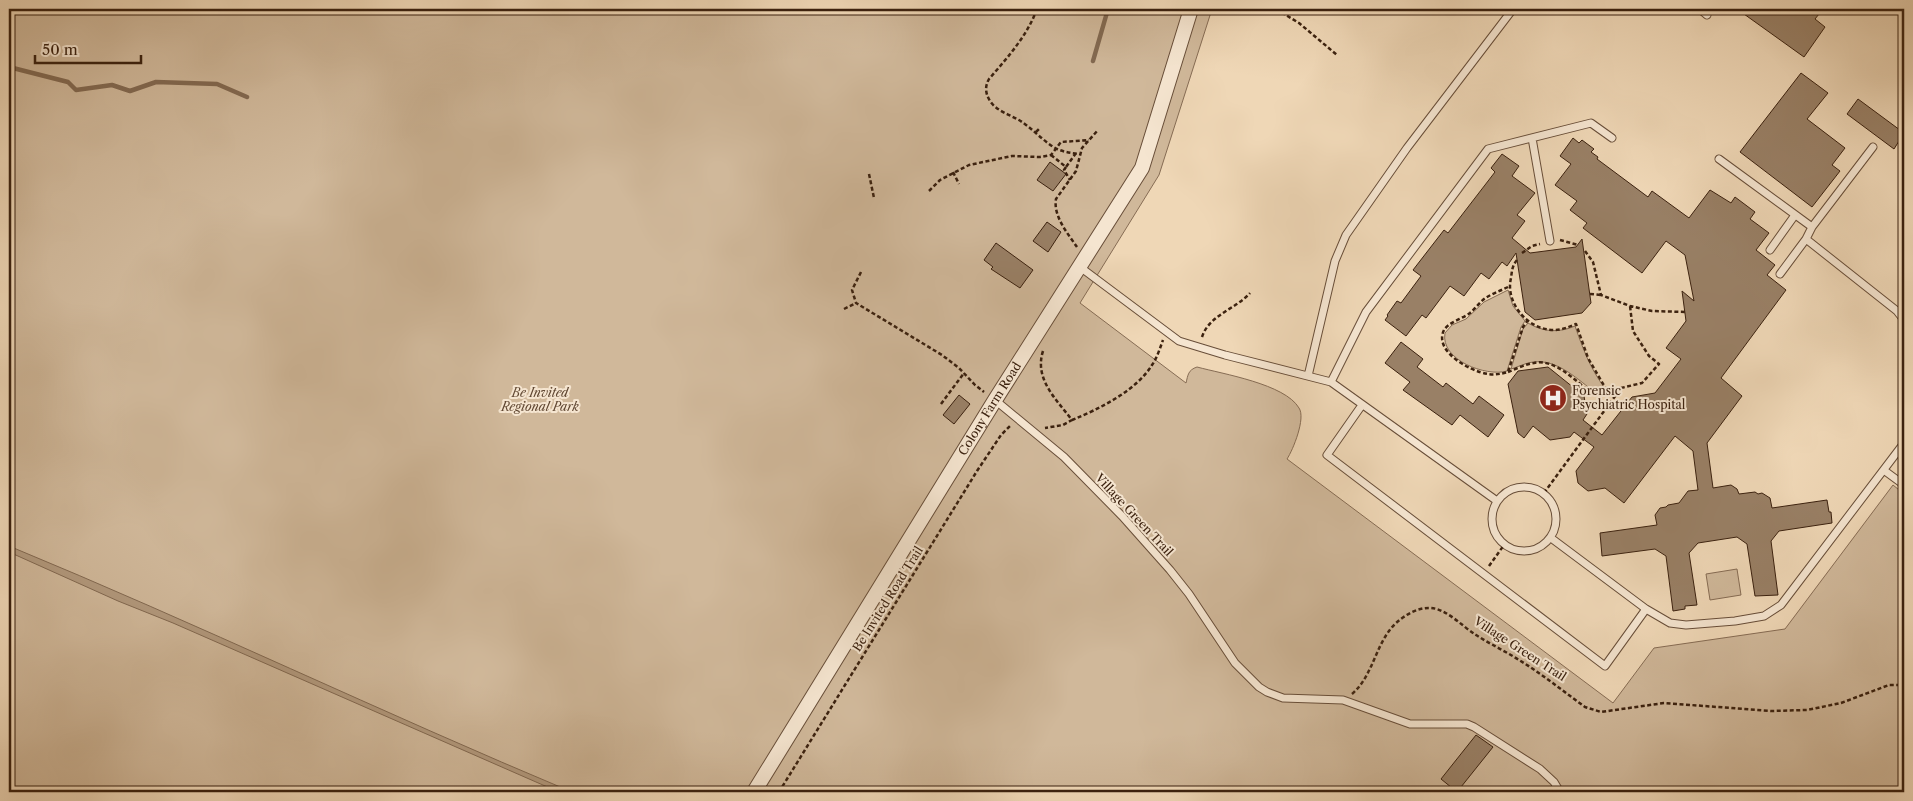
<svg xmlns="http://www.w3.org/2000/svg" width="1913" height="801" font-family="'Libre Caslon Text',serif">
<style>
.green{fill:#d0b89a;stroke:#866c54}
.water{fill:#b2997d;stroke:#826951}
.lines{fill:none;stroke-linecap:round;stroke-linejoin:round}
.stream{stroke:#826951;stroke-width:4.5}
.building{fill:#998066;stroke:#3b210f}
.lane-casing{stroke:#684e39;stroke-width:9}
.street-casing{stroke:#684e39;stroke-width:16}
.path{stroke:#3b210f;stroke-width:2.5;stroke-dasharray:4 2.5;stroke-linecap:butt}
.lane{stroke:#f5e5d0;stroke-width:7}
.street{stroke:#f5e5d0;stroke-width:14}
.labels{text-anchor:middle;stroke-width:4;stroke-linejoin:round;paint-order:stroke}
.poi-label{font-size:12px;fill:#3b210f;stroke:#f5e5d0;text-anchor:start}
.park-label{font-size:12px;font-style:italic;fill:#604732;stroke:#f5e5d0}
.street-label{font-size:12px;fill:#3b210f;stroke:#f5e5d0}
</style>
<rect width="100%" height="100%" fill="#efd7b6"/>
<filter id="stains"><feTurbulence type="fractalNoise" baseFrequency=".004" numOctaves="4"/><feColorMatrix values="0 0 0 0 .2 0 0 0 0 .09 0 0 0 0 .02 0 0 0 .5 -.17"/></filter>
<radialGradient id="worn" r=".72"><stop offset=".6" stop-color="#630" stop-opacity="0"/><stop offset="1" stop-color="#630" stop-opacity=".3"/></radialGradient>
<!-- green -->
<path class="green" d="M9,9H1212L1159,175L1080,303L1186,383C1188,375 1188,370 1197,367C1223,374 1285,384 1299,408C1306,418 1293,450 1287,459L1613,703L1654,648L1785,629L1893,485L1904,494V792H9Z
M1508,290L1513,306L1525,321L1521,327L1507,371C1486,377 1440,360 1445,333L1452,325L1466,319L1484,302Z
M1528,323C1543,332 1559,333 1575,326C1583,349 1590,368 1604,387L1592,390C1575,377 1556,359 1533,362C1525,363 1518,367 1511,369L1523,329Z
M1737,569L1741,595L1710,600L1706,574Z"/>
<!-- water -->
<path class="water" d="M9,546C198,624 383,713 572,792H559L536,782L173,623L118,601L9,552Z"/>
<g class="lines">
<!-- stream -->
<path class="stream" d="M1093,61L1108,9
M9,67L68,82L76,90L112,85L130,91L156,82L217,84L247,97"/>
</g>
<!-- building -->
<path class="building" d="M1737,9H1823L1815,19L1825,27L1804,57Z
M1801,73L1828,93L1807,119L1845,148L1832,165L1840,171L1812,207L1740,152Z
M1858,99L1904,133L1894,149L1847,114Z
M1573,138L1579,143L1582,140L1594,149L1591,152L1598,157L1597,159L1648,197L1652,191L1689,218L1710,190L1731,203L1735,197L1755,212L1750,219L1769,233L1756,250L1775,265L1767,275L1786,290L1721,378L1742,396L1707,443L1713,488L1731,485L1737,489L1739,494L1755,492L1758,494L1762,493L1770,498L1772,508L1827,500L1829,512H1831L1832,523L1779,531L1771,541L1778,595L1755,596L1747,544L1737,537L1698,543L1689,553L1697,605L1685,606V609L1673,611L1666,556L1655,549L1602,556L1600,533L1657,525L1655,515L1660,508L1666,507L1668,505L1679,503L1688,491L1698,490L1693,451L1675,436L1624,503L1605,488L1588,491L1578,483L1576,471L1594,447L1574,432L1570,437L1550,440L1533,426L1524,438L1518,433L1508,384L1518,371L1548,367L1584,396L1587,414L1583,420L1602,435L1632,397L1655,393L1681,359L1666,348L1686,321L1682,291L1694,301L1685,255L1666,241L1642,273L1583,228L1587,223L1570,210L1577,201L1555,185L1571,164L1560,156Z
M1502,154L1519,166L1512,176L1535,193L1517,215L1525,221L1512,238L1530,253L1576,247L1582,239L1591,303L1582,313L1535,320L1525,312L1516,253L1507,266L1502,262L1489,279L1481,273L1464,296L1450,286L1426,318L1422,315L1406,336L1385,320L1388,316L1387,315L1397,301L1401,303L1421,276L1413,270L1444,230L1448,233L1495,172L1491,168Z
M1050,162L1066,174L1053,191L1037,180Z
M1047,222L1061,232L1048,252L1033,241Z
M996,243L1033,270L1020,288L991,269L993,267L984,260Z
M1401,342L1423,359L1417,367L1443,387L1446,383L1473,404L1479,396L1504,415L1488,437L1460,415L1452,425L1403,390L1410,382L1385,363Z
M959,395L970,404L954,424L943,415Z
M1476,735L1493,747L1457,792L1441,779Z"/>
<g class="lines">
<!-- lane casing -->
<g class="lane-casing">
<path id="lane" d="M1700,9L1707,15
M1532,138L1550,241
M1873,147L1812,227L1806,239L1897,311L1904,320
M1719,159L1812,227
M1770,250L1795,215
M1080,267L1179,341L1225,355L1331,382L1497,501
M1780,274L1806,239
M1308,376L1335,261L1346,235L1407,148L1513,9
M1331,382L1366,312L1488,149L1591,123L1612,138
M995,400L1064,457L1122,516L1170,570L1189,594L1235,663L1259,687L1267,692L1283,698L1343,700L1410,724H1467L1474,727L1540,769L1554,782L1560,792
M1362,405L1327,455L1605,666L1646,609
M1885,471L1904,485
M1492 519a32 32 0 1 1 64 0a32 32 0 1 1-64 0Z
M1551,538L1646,609L1670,623L1686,625L1735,621L1764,616L1781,605L1904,443"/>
</g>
<!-- street casing -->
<g class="street-casing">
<g id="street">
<path id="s1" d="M754,792L995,400L1142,168L1191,9"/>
</g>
</g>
<!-- path -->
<path class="path" d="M1037,9C1027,36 1008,57 989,79C985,86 985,93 990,101C997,112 1012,115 1022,122C1034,130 1044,142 1057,149C1064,152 1071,153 1079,154
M1276,9L1299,23L1337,55
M1036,132L1040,128
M1051,155L1066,167L1076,153
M1066,167L1064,170L1070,180
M953,172L959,184
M869,174L874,198
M929,191L940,180L969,165L1012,156L1040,157L1051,155L1061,142L1089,140
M1560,240L1578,245
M1077,247C1068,234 1053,216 1056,199L1076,171L1082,148L1098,130
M1585,251L1593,262L1601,295L1630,306L1652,311L1685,312
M1522,253L1532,246L1540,244
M1517,260C1512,266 1512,271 1511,278C1505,302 1527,330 1554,330C1562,330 1569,327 1576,324L1588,358L1606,389
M861,272L852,290L856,303L942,355L959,368L975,385L984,392
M1508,287C1500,291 1491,294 1484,299C1479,303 1475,309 1470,313C1462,319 1449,322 1444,330C1433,352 1472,372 1488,374C1495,375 1501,374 1508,372L1523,327L1528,320
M1590,294L1601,295
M844,309L856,303
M1202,337C1209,315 1236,309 1250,293
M1043,351C1034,379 1056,399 1072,420L1063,425L1045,428
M1508,372C1516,369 1525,364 1534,363C1554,358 1576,381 1591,393L1620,388
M941,404L964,373
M1072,420C1099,409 1136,391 1152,365C1157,358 1160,348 1163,340
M1544,493L1621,388L1642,383L1659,364L1649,356L1633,331L1630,306
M1489,566L1504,545
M1352,694C1374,675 1375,643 1396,623C1405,615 1418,607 1431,608C1447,609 1463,627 1476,635C1490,644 1505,651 1519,660C1542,674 1563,691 1585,707L1601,712L1664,703L1771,711L1807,710L1841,703L1889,685H1904
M779,792L977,471L1001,435L1010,426"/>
<!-- lane -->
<use href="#lane" class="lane"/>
<!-- street -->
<use href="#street" class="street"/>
</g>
<!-- icons -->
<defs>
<g id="hospital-disc" transform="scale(1.4375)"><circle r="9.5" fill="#8f2418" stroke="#f5e5d0"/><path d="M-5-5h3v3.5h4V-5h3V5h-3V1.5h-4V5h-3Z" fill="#fff"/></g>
</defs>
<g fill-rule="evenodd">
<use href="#hospital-disc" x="1553" y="398"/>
</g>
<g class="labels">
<!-- poi labels -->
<g class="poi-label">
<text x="1572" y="395">Forensic<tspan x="1572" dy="14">Psychiatric Hospital</tspan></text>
</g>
<!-- park labels -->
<g class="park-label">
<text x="540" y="397">Be Invited<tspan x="540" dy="14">Regional Park</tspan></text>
</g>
<!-- street labels -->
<g class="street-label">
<text dy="4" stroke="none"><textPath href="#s1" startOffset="450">Colony Farm Road</textPath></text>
<text transform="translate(1134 515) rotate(47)" y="4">Village Green Trail</text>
<text transform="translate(888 599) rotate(-58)" y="4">Be Invited Road Trail</text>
<text transform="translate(1520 649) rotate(33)" y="4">Village Green Trail</text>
</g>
</g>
<!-- margin -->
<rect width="1913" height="801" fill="none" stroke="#efd7b6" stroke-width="30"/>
<rect x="10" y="10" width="1893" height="781" fill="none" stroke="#3b210f" stroke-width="2.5"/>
<rect x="15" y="15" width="1883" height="771" fill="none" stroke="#3b210f"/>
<!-- scale -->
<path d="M35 55v8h106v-8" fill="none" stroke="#3b210f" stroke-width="2.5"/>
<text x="42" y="55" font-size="15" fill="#3b210f" stroke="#f5e5d0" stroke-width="4" paint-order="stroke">50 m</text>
<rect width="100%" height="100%" filter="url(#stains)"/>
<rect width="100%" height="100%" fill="url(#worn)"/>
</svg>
